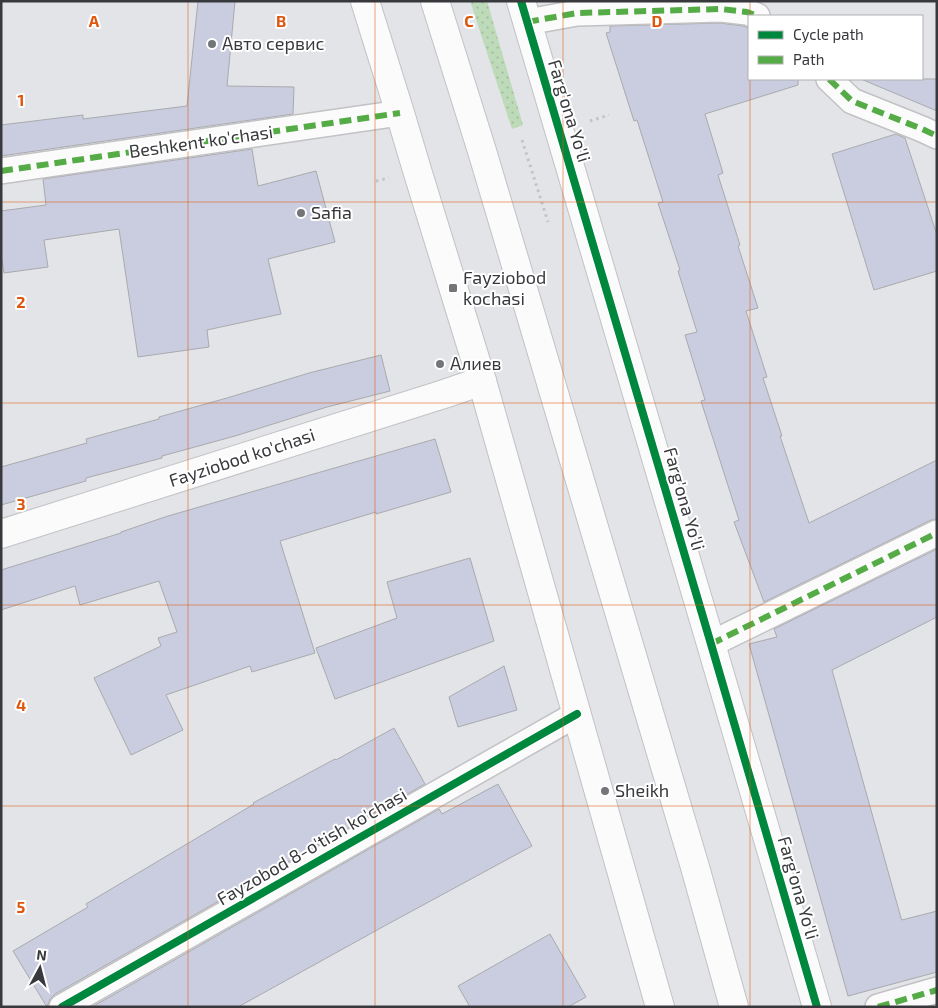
<svg xmlns="http://www.w3.org/2000/svg" width="938" height="1008" font-family="'Exo 2',sans-serif">
<style>
.green{fill:url(#green-dots)}
.building{fill:#c9cddf;stroke:#a9aaad}
.lines{fill:none;stroke-linecap:round;stroke-linejoin:round}
.minor-casing{stroke:#c2c2c5;stroke-width:28}
.tertiary-casing{stroke:#c2c2c5;stroke-width:30}
.primary-casing{stroke:#c2c2c5;stroke-width:30}
.path{stroke:#c4c4c5;stroke-width:3;stroke-dasharray:2.5 4;stroke-linecap:butt}
.minor{stroke:#fbfbfc;stroke-width:25}
.tertiary{stroke:#fbfbfc;stroke-width:28}
.primary{stroke:#fbfbfc;stroke-width:28}
.quiet{stroke:#55ac46;stroke-width:6;stroke-dasharray:12 6;stroke-linecap:butt}
.cycleway-casing{stroke:#fff;stroke-width:11}
.cycleway{stroke:#00873e;stroke-width:8}
.grid{fill:none;stroke:#df570e;stroke-width:1;stroke-opacity:0.55}
.poi-dot{fill:#747578;stroke:#fff;stroke-width:2}
.labels{text-anchor:middle;stroke-width:4;stroke-linejoin:round;paint-order:stroke}
.poi-label{font-size:18px;fill:#38393c;stroke:#fff;text-anchor:start}
.street-label{font-size:18px;fill:#38393c;stroke:#fff}
.grid-label{font-size:16px;text-anchor:middle;font-weight:bold;fill:#df570e;stroke:#fff;stroke-width:4;stroke-linejoin:round;paint-order:stroke}
</style>
<defs>
<pattern id="green-dots" width="8" height="8" patternUnits="userSpaceOnUse" patternTransform="scale(1.25)"><rect width="8" height="8" fill="#bddab9"/><path d="M2 2h.1M6 6h.1" fill="none" stroke="#a3bca0" stroke-width="1.8" stroke-linecap="round"/></pattern>
</defs>
<rect width="100%" height="100%" fill="#e3e4e8"/>
<!-- green -->
<path class="green" d="M470,1H487L523,125L512,129Z"/>
<!-- building -->
<path class="building" d="M198,1H235L227,86L294,87L293,114L1,156V125L83,115V119L187,106Z
M720,23L743,26L749,28V79H798V85L705,114L723,173L718,175L740,245L738,246L758,308L746,311L767,377L763,378L782,436H780L809,523L937,460V519L931,520L764,602L734,522L739,520L701,401L705,400L685,335L697,332L678,271L680,270L658,203L663,202L637,120L634,121L606,33L610,32V26Z
M861,79H937V111Z
M896,134L905,138L937,235V271L874,290L832,154Z
M252,149L258,186L316,171L335,242L268,259L281,314L207,330L209,347L138,357L119,229L44,240L48,267L4,273L1,255V211L46,205L43,179Z
M381,355L390,391L327,407L235,436L162,456V458L86,478V481L1,505V467L87,443L86,439L159,419V417L227,398L309,373Z
M435,439L451,492L376,514V512L280,541L315,653L252,672L250,666L166,695L183,730L131,755L94,678L161,646L158,638L177,632L159,581L80,605L75,586L1,610V570L121,533V532L168,516Z
M937,549V617L832,670L901,918L902,920L937,911V972L848,996L749,644L777,637L774,629Z
M470,558L494,641L335,699L316,648L397,618L387,582Z
M504,666L517,710L458,727L449,697Z
M394,728L425,784L55,994L50,999L47,1007L13,951L88,907L86,904L254,804L253,803L335,759L336,760Z
M498,784L532,846L388,924L238,1007H92L439,809L442,814Z
M550,934L586,997L568,1007H470L458,986Z"/>
<g class="lines">
<!-- minor casing -->
<g class="minor-casing">
<path id="minor" d="M527,22L577,13L721,9L747,12L757,16
M829,79L852,101L922,129L937,136
M1,171L400,113
M711,644L937,533
M62,1007L577,714
M878,1007L937,990"/>
</g>
<!-- tertiary casing -->
<g class="tertiary-casing">
<path id="tertiary" d="M521,1L711,644L817,1007
M1,534L444,394L482,381"/>
</g>
<!-- primary casing -->
<g class="primary-casing">
<path id="primary" d="M365,1L400,113L417,170L482,381L660,1007
M435,1L482,151L695,867L734,1007"/>
</g>
<!-- path -->
<path class="path" d="M590,121L609,115
M522,140L548,222
M376,181L389,178"/>
<!-- minor -->
<use href="#minor" class="minor"/>
<!-- tertiary -->
<use href="#tertiary" class="tertiary"/>
<!-- primary -->
<use href="#primary" class="primary"/>
<!-- quiet -->
<path class="quiet" d="M527,22L577,13L721,9L747,12L757,16
M829,79L852,101L922,129L937,136
M1,171L400,113
M711,644L937,533
M878,1007L937,990"/>
<!-- cycleway casing -->
<g class="cycleway-casing">
<path id="cycleway" d="M521,1L711,644L817,1007
M62,1007L577,714"/>
</g>
<!-- cycleway -->
<use href="#cycleway" class="cycleway"/>
</g>
<!-- grid -->
<path class="grid" d="M188,1V1007M375,1V1007M563,1V1007M750,1V16M750,79V1007M1,202H937M1,403H937M1,605H937M1,806H937"/>
<!-- markers -->
<g class="poi-dot">
<circle cx="212" cy="44" r="5"/>
<circle cx="301" cy="213" r="5"/>
<rect x="448" y="283" width="10" height="10" rx="2.5"/>
<circle cx="440" cy="364" r="5"/>
<circle cx="605" cy="791" r="5"/>
</g>
<g class="labels">
<!-- poi labels -->
<g class="poi-label">
<text x="222" y="50">Авто сервис</text>
<text x="311" y="219">Safia</text>
<text x="463" y="284">Fayziobod<tspan x="463" dy="21">kochasi</tspan></text>
<text x="450" y="370">Алиев</text>
<text x="615" y="797">Sheikh</text>
</g>
<!-- street labels -->
<g class="street-label">
<text transform="translate(569 111) rotate(73)" y="6">Farg'ona Yo'li</text>
<text transform="translate(201 142) rotate(-8)" y="6">Beshkent ko'chasi</text>
<text transform="translate(242 458) rotate(-18)" y="6">Fayziobod ko'chasi</text>
<text transform="translate(684 499) rotate(74)" y="6">Farg'ona Yo'li</text>
<text transform="translate(312 847) rotate(-30)" y="6">Fayzobod 8-o'tish ko'chasi</text>
<text transform="translate(798 888) rotate(74)" y="6">Farg'ona Yo'li</text>
</g>
</g>
<g class="grid-label">
<text x="94" y="27">A</text>
<text x="281" y="27">B</text>
<text x="469" y="27">C</text>
<text x="657" y="27">D</text>
<text x="21" y="106">1</text>
<text x="21" y="308">2</text>
<text x="21" y="510">3</text>
<text x="21" y="711">4</text>
<text x="21" y="913">5</text>
</g>
<!-- border -->
<rect width="938" height="1008" fill="none" stroke="#38393c" stroke-width="5"/>
<!-- legend -->
<rect x="748" y="15" width="175" height="65" fill="#ffffff" stroke="#afb0b1"/>
<rect x="758" y="31" width="25" height="8" fill="#00873e" stroke="#afb0b1"/>
<text x="793" y="40" font-size="15" fill="#38393c">Cycle path</text>
<rect x="758" y="56" width="25" height="8" fill="#55ac46" stroke="#afb0b1"/>
<text x="793" y="65" font-size="15" fill="#38393c">Path</text>
<!-- north arrow -->
<g transform="translate(40 968) rotate(7)" stroke="#ffffff" stroke-width="4" paint-order="stroke">
<path d="M0-4L9 19L0 12L-9 19Z" fill="#38393c"/>
<text y="-8" font-size="14" font-weight="bold" text-anchor="middle" fill="#38393c">N</text>
</g>
</svg>
